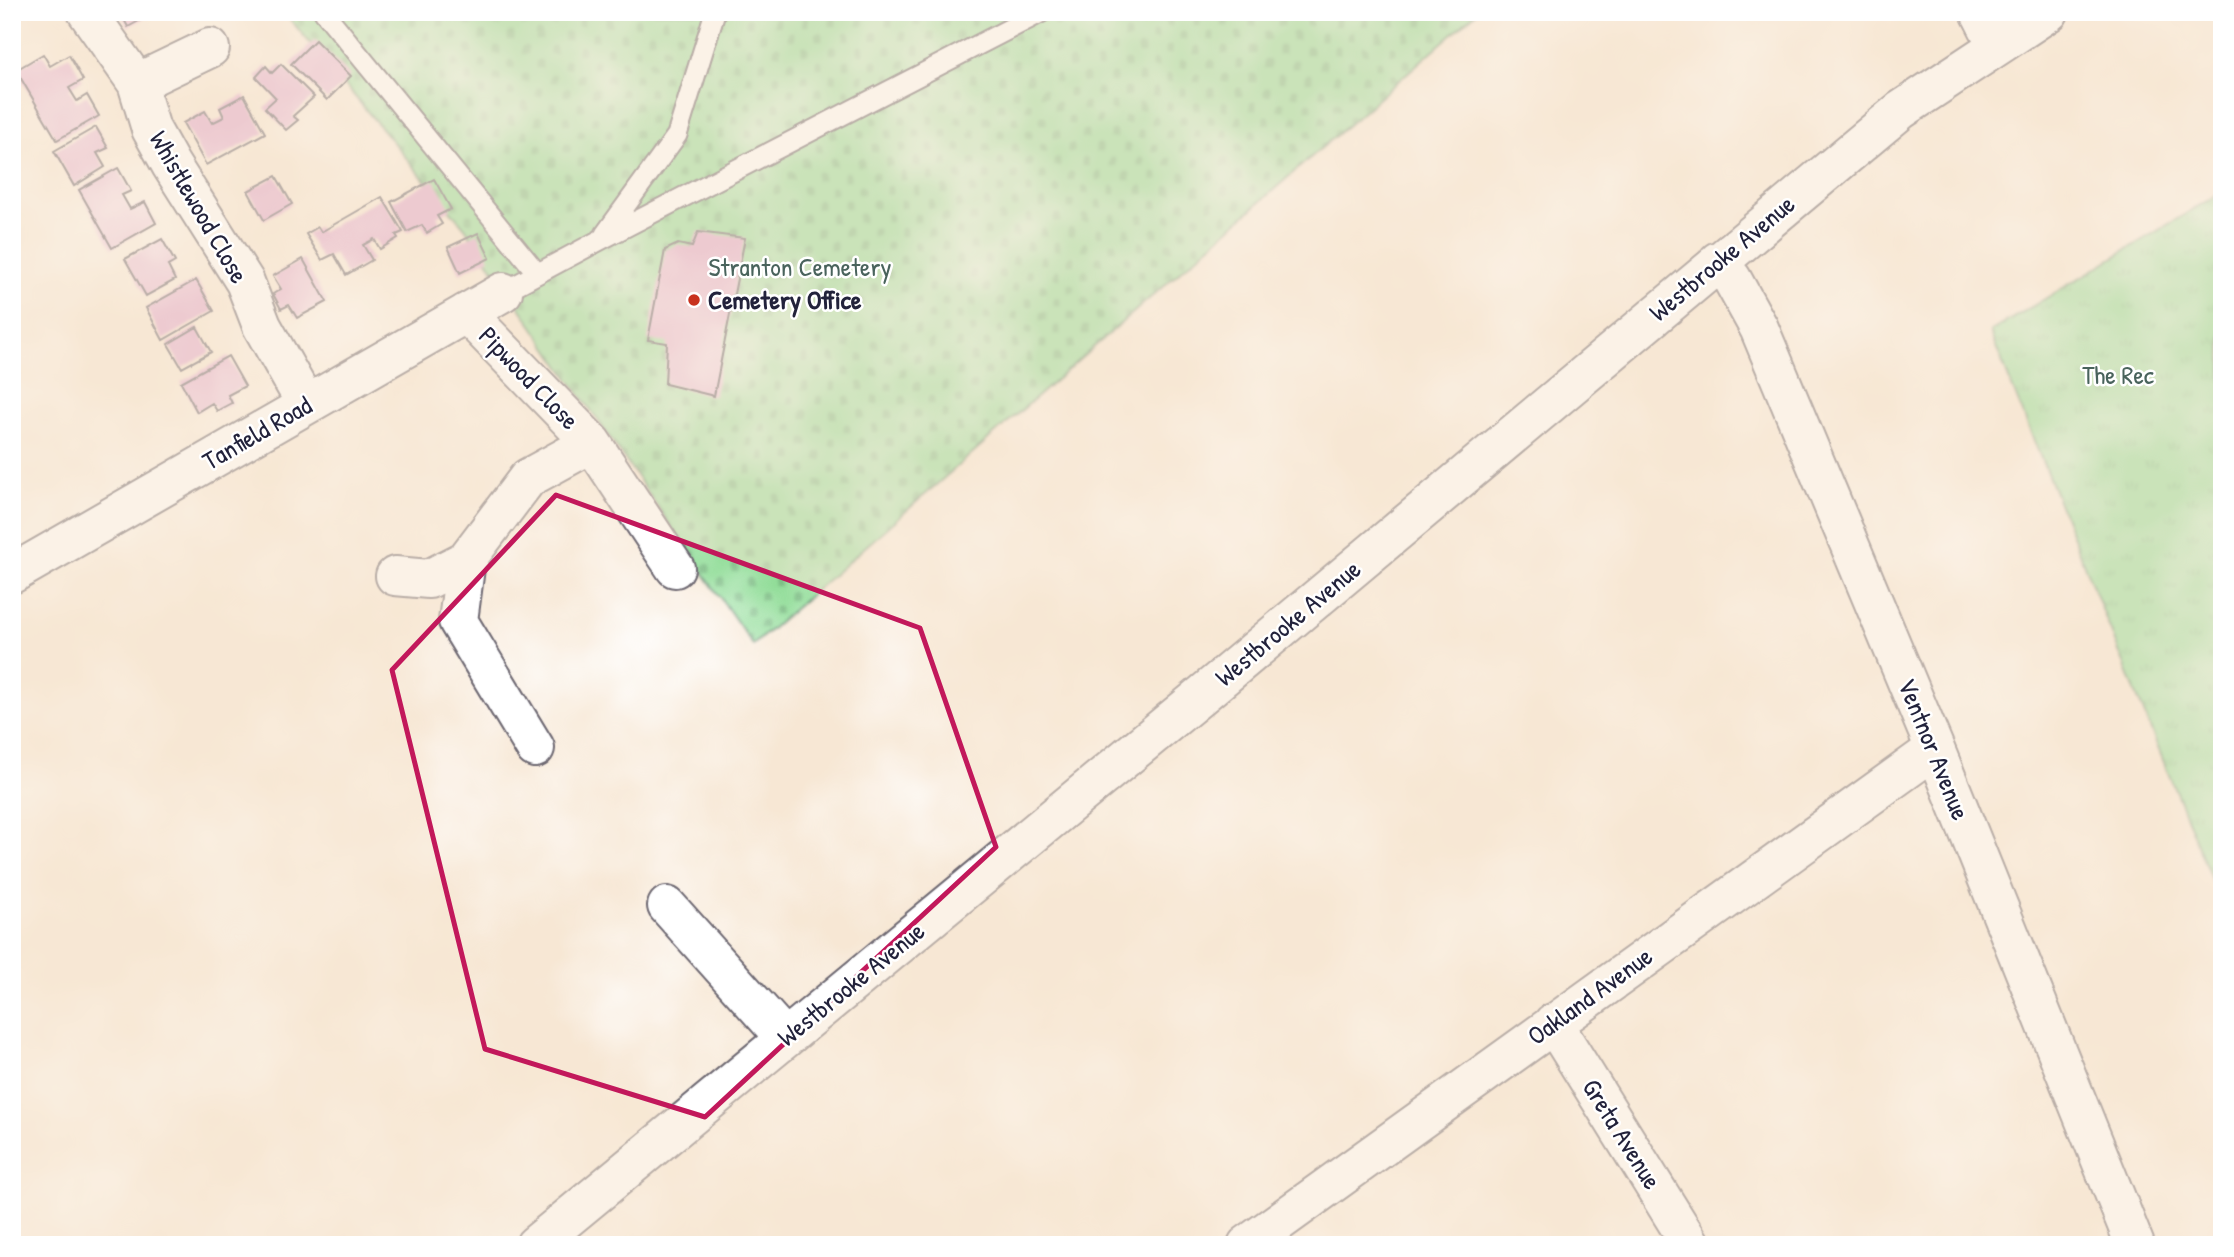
<svg xmlns="http://www.w3.org/2000/svg" width="2234" height="1257" font-family="'Patrick Hand',sans-serif">
<style>
.cemetery{fill:url(#cemetery-stones);stroke:#5a806a;stroke-width:2}
.park{fill:url(#park-tufts);stroke:#5a806a;stroke-width:2}
.building{fill:#e1a7cd}
.lines{fill:none;stroke-linecap:round;stroke-linejoin:round}
.service-casing{stroke:#6d6771;stroke-width:23}
.minor-casing{stroke:#6d6771;stroke-width:42}
.service{stroke:#fff;stroke-width:19}
.minor{stroke:#fff;stroke-width:38}
.marked{fill:none;stroke:#c2185b;stroke-width:5;stroke-linejoin:round}
.poi-dot{fill:#c8321e;stroke:#fff;stroke-width:2.5}
.labels{text-anchor:middle;stroke-width:5;stroke-linejoin:round;paint-order:stroke}
.street-label{font-size:26px;fill:#22223b;stroke:#fff}
.park-label{font-size:26px;fill:#49635c;stroke:#fff}
.poi-label{font-size:26px;font-weight:bold;fill:#22223b;stroke:#fff;text-anchor:start}
</style>
<defs>
<pattern id="cemetery-stones" width="16" height="16" patternUnits="userSpaceOnUse" patternTransform="scale(1.75)"><rect width="16" height="16" fill="#92dd99"/><path d="M2 7V4a2 2 0 0 1 4 0v3zM10 15v-3a2 2 0 0 1 4 0v3z" fill="#7ebd85"/></pattern>
<pattern id="park-tufts" width="24" height="20" patternUnits="userSpaceOnUse" patternTransform="scale(1.75)"><rect width="24" height="20" fill="#92dd99"/><path d="M3 7l-1-3M5 7V3M7 7l1-3M15 17l-1-3M17 17v-4M19 17l1-3" fill="none" stroke="#7ebd85"/></pattern>
</defs>
<rect width="100%" height="100%" fill="#fff"/>
<filter id="ink" filterUnits="userSpaceOnUse"><feTurbulence type="fractalNoise" baseFrequency=".0143" numOctaves="2"/><feDisplacementMap in="SourceGraphic" scale="14" xChannelSelector="R" yChannelSelector="G"/><feConvolveMatrix kernelMatrix="1 2 1 2 8 2 1 2 1" color-interpolation-filters="sRGB"/></filter>
<filter id="wash" filterUnits="userSpaceOnUse"><feTurbulence type="fractalNoise" baseFrequency=".00686" numOctaves="4" result="noise"/><feDisplacementMap in="SourceGraphic" scale="28" xChannelSelector="R" yChannelSelector="G"/><feGaussianBlur stdDeviation="1.57" result="paint"/><feColorMatrix in="noise" values="0 0 0 0 0 0 0 0 0 0 0 0 0 0 0 0 0 1.4 0 .05"/><feComposite in="paint" operator="in"/></filter>
<g filter="url(#wash)">
<rect width="100%" height="100%" fill="#f7e7d4"/>
<!-- cemetery -->
<path class="cemetery" d="M284,12H1477L753,645L465,228Z"/>
<!-- park -->
<path class="park" d="M2222,192V906L1990,332Z"/>
<g id="blocks">
<!-- building -->
<path class="building" d="M120,12H155L128,27Z
M315,40L351,76L327,100L291,64Z
M43,54L50,66L69,55L83,80L69,88L77,101L87,95L99,116L57,140L16,70Z
M281,64L314,97L293,116L298,120L286,130L265,108L276,98L256,77L266,66L272,73Z
M244,95L265,133L206,165L183,123L205,111L212,123L224,117L220,108Z
M96,127L108,148L97,153L105,167L74,186L54,151Z
M118,168L131,191L122,195L130,209L145,202L156,223L112,248L79,190Z
M276,176L292,204L264,220L248,191Z
M434,179L451,209L437,216L442,224L427,233L422,225L407,232L391,202Z
M382,197L403,232L396,235L398,238L380,249L374,239L363,245L372,260L346,275L334,254L322,260L306,234L318,227L321,232Z
M698,232L745,238L714,396L665,384L667,343L648,340L665,250L678,244L692,247Z
M478,233L490,258L460,273L448,247Z
M162,239L175,262L168,266L175,280L146,296L125,259Z
M303,259L327,302L297,318L289,305L281,309L273,294L281,289L273,276Z
M196,280L214,311L163,340L146,308Z
M197,327L211,352L182,368L168,344Z
M228,356L245,386L228,395L232,403L217,411L212,403L197,412L181,382Z"/>
</g>
</g>
<g filter="url(#ink)">
<use href="#blocks" fill-opacity="0" stroke="#6d6771" stroke-width="2"/>
<g class="lines">
<!-- service casing -->
<g class="service-casing">
<path id="service" d="M324,12L537,273
M605,234L677,135L715,12
M503,292L602,239L1042,12"/>
</g>
<!-- minor casing -->
<g class="minor-casing">
<path id="minor" d="M87,12L137,83L151,129L171,165L245,282L262,326L306,404
M1980,12L1997,45
M137,83L210,48
M1718,261L1732,279L1759,328L1935,749L2135,1245
M466,313L592,443L675,568
M12,574L503,292
M395,576L429,579L466,560
M535,748L458,621L466,560L528,478L592,443
M667,906L785,1038
M1553,1023L1691,1245
M535,1245L1197,699L1901,110L2049,12
M1247,1245L1935,749"/>
</g>
<!-- service -->
<use href="#service" class="service"/>
<!-- minor -->
<use href="#minor" class="minor"/>
</g>
</g>
<!-- marked area -->
<path d="M0 0H2234V1257H0ZM556,495L920,628L996,847L705,1117L485,1049L392,670Z" fill="#f7e7d4" fill-opacity=".55" fill-rule="evenodd"/>
<path class="marked" d="M556,495L920,628L996,847L705,1117L485,1049L392,670Z"/>
<!-- markers -->
<circle class="poi-dot" cx="694" cy="300" r="7"/>
<g class="labels">
<!-- street labels -->
<g class="street-label">
<text transform="translate(199 207) rotate(60)" y="9">Whistlewood Close</text>
<text transform="translate(1722 258) rotate(-40)" y="9">Westbrooke Avenue</text>
<text transform="translate(529 378) rotate(46)" y="9">Pipwood Close</text>
<text transform="translate(257 433) rotate(-30)" y="9">Tanfield Road</text>
<text transform="translate(1288 623) rotate(-40)" y="9">Westbrooke Avenue</text>
<text transform="translate(1934 749) rotate(68)" y="9">Ventnor Avenue</text>
<text transform="translate(851 984) rotate(-39)" y="9">Westbrooke Avenue</text>
<text transform="translate(1590 996) rotate(-36)" y="9">Oakland Avenue</text>
<text transform="translate(1622 1134) rotate(58)" y="9">Greta Avenue</text>
</g>
<!-- park labels -->
<g class="park-label">
<text x="800" y="276">Stranton Cemetery</text>
<text x="2118" y="384">The Rec</text>
</g>
<!-- poi labels -->
<g class="poi-label">
<text x="708" y="309">Cemetery Office</text>
</g>
</g>
<!-- margin -->
<rect width="2234" height="1257" fill="none" stroke="#fff" stroke-width="42"/>
</svg>
